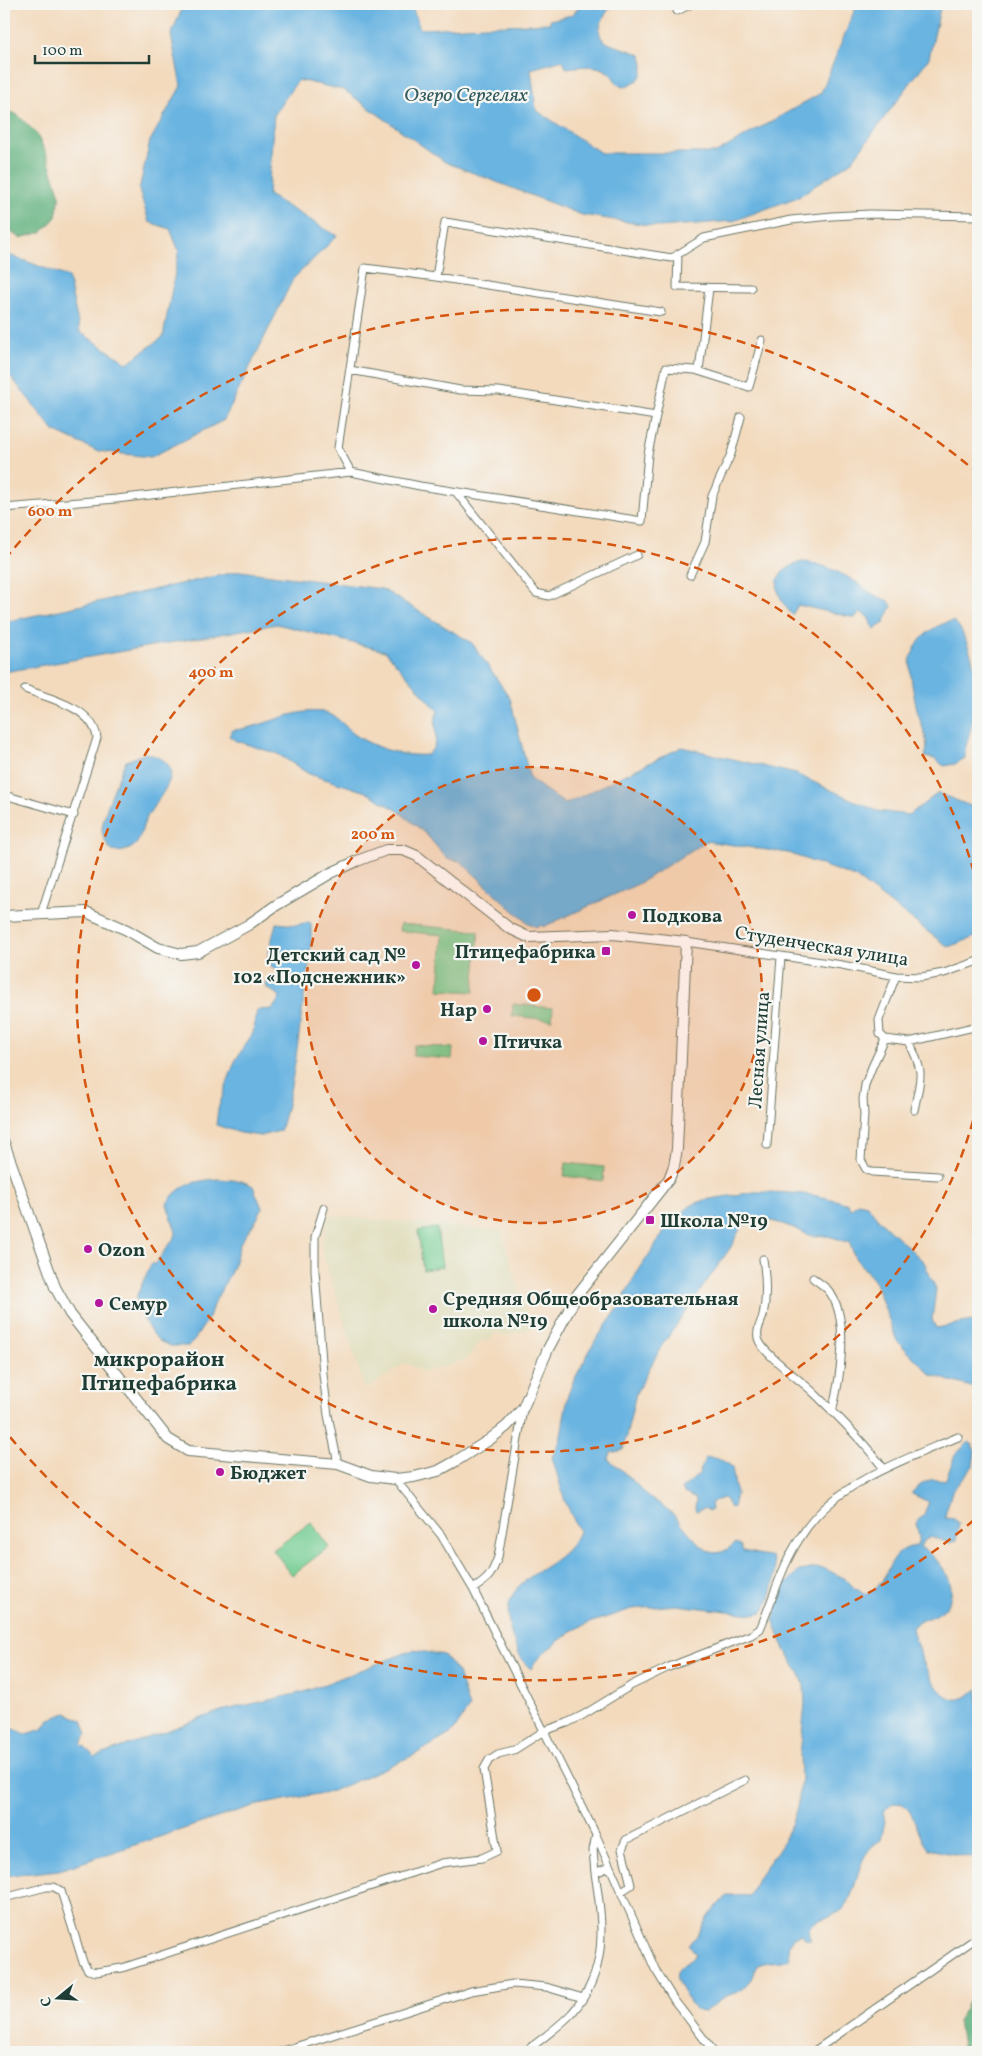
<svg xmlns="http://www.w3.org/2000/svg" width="982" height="2056" font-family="Vollkorn,serif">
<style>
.built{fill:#e0ddbb}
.green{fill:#76ce94;stroke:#4a8664}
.forest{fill:#60b17e;stroke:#407759}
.water{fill:#69b4e1;stroke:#44788a}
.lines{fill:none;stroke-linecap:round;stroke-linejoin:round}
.street-casing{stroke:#697464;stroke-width:9}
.secondary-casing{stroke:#697464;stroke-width:12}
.street{stroke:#fff;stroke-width:7}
.secondary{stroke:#fff;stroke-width:10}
.ring{fill:none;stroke:#d45610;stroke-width:2.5;stroke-dasharray:9 6}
.poi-dot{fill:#b5179e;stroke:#f6f6f2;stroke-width:2}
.labels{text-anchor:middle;stroke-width:4.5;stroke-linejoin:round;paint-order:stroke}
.poi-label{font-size:19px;font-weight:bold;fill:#1f3d34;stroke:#f6f6f2;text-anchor:start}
.street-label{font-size:19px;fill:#1f3d34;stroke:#f6f6f2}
.water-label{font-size:20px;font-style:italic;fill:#325b5f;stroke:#f6f6f2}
.quarter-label{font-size:21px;font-weight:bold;fill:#1f3d34;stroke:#f6f6f2}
.centre{fill:#d45610;stroke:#f6f6f2;stroke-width:2.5}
.ring-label{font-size:15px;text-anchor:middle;font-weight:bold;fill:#d45610;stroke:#f6f6f2;stroke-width:4.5;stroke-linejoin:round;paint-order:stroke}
</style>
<rect width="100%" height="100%" fill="#f6f6f2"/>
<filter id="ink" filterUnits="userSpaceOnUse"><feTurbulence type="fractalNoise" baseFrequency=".02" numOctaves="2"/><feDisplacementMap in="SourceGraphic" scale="10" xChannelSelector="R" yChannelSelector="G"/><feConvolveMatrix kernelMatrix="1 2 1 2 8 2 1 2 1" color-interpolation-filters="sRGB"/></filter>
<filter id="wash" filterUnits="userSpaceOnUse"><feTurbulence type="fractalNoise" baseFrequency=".0096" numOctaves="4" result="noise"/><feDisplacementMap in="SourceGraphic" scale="20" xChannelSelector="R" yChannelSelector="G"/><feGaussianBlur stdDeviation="1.12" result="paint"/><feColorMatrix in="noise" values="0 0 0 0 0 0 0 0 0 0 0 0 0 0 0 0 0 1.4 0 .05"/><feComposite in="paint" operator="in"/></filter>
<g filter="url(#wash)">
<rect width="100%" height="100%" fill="#f3dabd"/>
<!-- built -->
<path class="built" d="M329,1215L501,1231L531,1328L505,1336L496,1332L488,1341L483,1339L466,1360L424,1372L406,1363L365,1390L321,1246Z"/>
<!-- green -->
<path class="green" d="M400,924L479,931L474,992L439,990L443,935L399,931Z
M513,1004L553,1008L552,1020L512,1016Z
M414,1045L453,1048L452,1059L413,1056Z
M566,1163L604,1167L603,1181L564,1176Z
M437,1228L442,1267L423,1270L418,1231Z
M311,1522L329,1547L292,1575L273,1550Z"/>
<!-- forest -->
<path class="forest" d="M4,108L19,116L36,133L46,153L60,195L56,217L42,232L20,238L4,228Z
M978,1983V2052H963L958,2021Z"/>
<!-- water -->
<path class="water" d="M184,4H411L420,29L550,23V20L572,15L582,4H612C582,48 612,41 641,55C646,74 642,81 623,87C616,85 615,78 609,73C599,63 578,67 566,68L563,60L531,69L536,110L601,153H716L821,93L857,4H941L929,58L852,161L798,197L733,221L660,227L582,215L445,162L344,90L298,80L274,114L268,195L337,236L293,279L224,420L151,457L97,451L54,431L4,368V253L68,277L80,332L127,363L163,337L179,251L170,229L149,222L139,190L150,141L181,86L171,35Z
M801,562C820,562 842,573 857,583C868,591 875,597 888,600L892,606L884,623L875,629L872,626L868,617L860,612L855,618L798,605L792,615C773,592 769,573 801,562Z
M240,571L382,589L472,643L510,698L530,779L565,804L682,747L796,774L877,811L909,815L938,793L978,809V936L948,947L855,877L788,853L706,841L638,884L543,927L541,925L536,927L528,923L505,903L460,861L447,859L425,833L397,810L366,792L309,774L278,754L236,741L229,736L233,730C264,728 291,708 323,712C336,714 344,726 354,734C374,748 403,757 427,755C444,741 430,727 438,711L385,651L277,624L4,672V622Z
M952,621C959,624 962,632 965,639C978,667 978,694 972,723C970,735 964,746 965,758L955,764L944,766L935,759L925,757C930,743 923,730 919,716C915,705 908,668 911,658C917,638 932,626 952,621Z
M146,753C195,766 158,794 145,821C142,827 141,837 137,843C132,850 120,853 112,851C108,847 103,837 102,831C101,819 120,771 126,761Z
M308,922L311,923C313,953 306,981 302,1011C297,1051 292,1092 280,1131L260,1136L240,1133L216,1125L218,1109L235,1061L253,1033L257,1010L272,1009L279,1000L280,996L267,988L266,984L268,981L283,976V973L274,969L267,960L276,923L297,925Z
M220,1179L242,1181L253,1186L262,1208L257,1219L240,1243L233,1268L213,1305L209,1317L193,1342L188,1346H170L159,1341L149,1329L139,1309L136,1298L138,1293L151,1264H155L175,1237L176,1232L167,1204C179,1183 198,1180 220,1179Z
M754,1192C785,1192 818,1193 848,1204L850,1209L858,1203L867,1205L878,1219L924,1262L936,1289L932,1320L936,1328L972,1321L978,1324V1389L931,1375L897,1341L874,1280L855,1258L849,1240L847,1242C839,1240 833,1236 824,1236C820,1235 816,1236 812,1236C806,1235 800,1230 794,1228C768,1219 744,1210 733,1244L661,1347L636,1393L623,1450L611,1453L608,1459C622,1469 633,1482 645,1493C654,1501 664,1506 673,1514C683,1524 699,1548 711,1552C720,1555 729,1549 735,1543L740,1545L743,1551L772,1557C780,1570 771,1599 763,1612L752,1614L676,1605L632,1609L589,1623L572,1631L547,1650L534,1663L531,1669C521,1661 516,1649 512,1636C491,1570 562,1577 579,1531L565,1501L552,1457L560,1441L568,1395L573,1382L595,1341L620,1306L635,1276L668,1226L689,1207L696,1203L710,1199Z
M969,1442L973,1445L975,1452L973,1466L952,1491L945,1516V1518L954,1519L959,1523L956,1541L950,1543L931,1537L923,1541L920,1547C940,1558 965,1590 942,1611C933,1618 918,1619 912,1628C916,1646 932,1694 953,1699C962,1701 971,1694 978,1689V1859L928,1849C917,1836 917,1816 903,1804L894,1803L883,1811L885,1821L881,1840C855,1854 860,1886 845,1907C836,1920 799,1917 811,1940L805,1939L802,1934L795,1936L788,1947L789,1959C779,1963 769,1960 758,1965L753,1977L744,1987L738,1992L726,1996L704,2012L697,2011C691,2005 673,1980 677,1972C681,1965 691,1960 696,1955L688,1944L696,1937L709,1915L727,1895L750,1896L756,1880L778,1850L789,1830L797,1808L801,1779L800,1756L805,1703L804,1685L800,1674L784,1648L773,1620L783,1587L799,1571L817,1568H823L846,1579L854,1588L866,1594C891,1587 884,1548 917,1546L919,1537L916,1523L924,1514L929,1502L912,1494V1492C917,1488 923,1482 930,1480C936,1479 940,1482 946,1479L955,1455Z
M705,1458C715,1456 725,1461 732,1467L736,1494L733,1507L730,1508L725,1499L722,1498L711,1503L712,1510L709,1511L704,1508L696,1511L695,1508L696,1499L684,1493L682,1489L699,1474Z
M413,1650L444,1655L458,1673L469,1708L452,1733L414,1755L333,1791L253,1806L59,1870L4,1876V1725L26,1734L43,1729L50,1719L66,1713L82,1720L87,1734L81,1744L95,1757L221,1711L304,1692Z"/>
</g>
<g filter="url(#ink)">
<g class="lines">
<!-- street casing -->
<g class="street-casing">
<path id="street" d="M677,11L691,4
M678,254L677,287L751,288
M436,277L445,222L672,258L704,238L791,220L832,216L870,214L978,216
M350,370L460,390L499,391L656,416
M699,371L709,288
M351,472L338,448L365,268L436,277L661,312
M456,492L536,593L549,596L637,555
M4,508L116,499L351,472L420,486L642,521L648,454L666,368L695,370L749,387L762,340
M690,575L705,542L712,496L731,454L741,417
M25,689C50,699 93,707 97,738L41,914
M4,795L74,815
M686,942L842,965L896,976L921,977L944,973L978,961
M896,976L879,1020L880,1034L885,1039L909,1042L978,1026
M885,1039L872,1067L865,1085L863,1099L864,1115L861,1160L866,1169L872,1172L938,1176
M909,1042C925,1074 921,1076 914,1110
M767,1145L781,957
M324,1208L315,1237V1271L323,1374L328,1415L338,1464
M763,1259C766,1278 767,1297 763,1316C761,1323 756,1329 758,1338C761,1353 802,1381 814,1393C839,1417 864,1442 884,1469
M813,1278C818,1282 824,1286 828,1290C851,1317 840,1380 832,1412
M395,1479L441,1535L473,1589L596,1835L655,1969L674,2000L714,2052
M473,1589C489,1579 492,1574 498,1557L523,1409
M595,1873L593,1850L596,1835
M622,1891L631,1885L622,1849L626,1840L745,1780
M4,1898L46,1887H54L61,1891L83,1962L88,1970L96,1972L122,1968L442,1863L482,1858L497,1851L484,1769L489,1760L498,1754L514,1750L544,1731L567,1723L583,1715L632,1685L669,1667L751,1635L760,1629C773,1599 782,1565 800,1538C833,1483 902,1461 958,1437
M279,2052L471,1991L513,1984L546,1987L583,1998
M525,2052C540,2040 559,2027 572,2013C609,1971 603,1924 595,1873L609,1867
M813,2052L978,1937"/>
</g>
<!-- secondary casing -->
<g class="secondary-casing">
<path id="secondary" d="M4,916L86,912L127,930L158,948L181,954L198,952L248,925L275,906L331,873L357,861L386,850H403L417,856L509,928L528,937L613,934L686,942L677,1149L674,1166L669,1179L577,1295L548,1349L523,1408L507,1426L489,1440L456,1461L438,1471L414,1477L395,1479L371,1476L338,1464L188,1451L168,1439L70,1314L55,1287L4,1143"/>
</g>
<!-- street -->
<use href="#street" class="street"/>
<!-- secondary -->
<use href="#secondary" class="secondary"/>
</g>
</g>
<!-- distance rings -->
<circle cx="534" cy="995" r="228" fill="#d45610" fill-opacity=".12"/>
<g class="ring">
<circle cx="534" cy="995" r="228"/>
<path d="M977 1106A457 457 0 1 1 977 884"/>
<path d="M974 1520A685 685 0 0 1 5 1431M5 559A685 685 0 0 1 974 470"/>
</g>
<!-- markers -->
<g class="poi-dot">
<circle cx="632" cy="915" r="5"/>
<rect x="601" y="946" width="10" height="10" rx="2.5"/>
<circle cx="416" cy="965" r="5"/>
<circle cx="487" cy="1009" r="5"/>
<circle cx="483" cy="1041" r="5"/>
<rect x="645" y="1215" width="10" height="10" rx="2.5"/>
<circle cx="88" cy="1249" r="5"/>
<circle cx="99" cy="1303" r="5"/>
<circle cx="433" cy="1309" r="5"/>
<circle cx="220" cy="1472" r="5"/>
</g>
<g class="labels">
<!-- poi labels -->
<g class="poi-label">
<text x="642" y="922">Подкова</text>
<text x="596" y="958" text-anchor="end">Птицефабрика</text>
<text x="406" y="961" text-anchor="end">Детский сад №<tspan x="406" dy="22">102 «Подснежник»</tspan></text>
<text x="477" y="1016" text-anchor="end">Нар</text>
<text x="493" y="1048">Птичка</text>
<text x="660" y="1227">Школа №19</text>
<text x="98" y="1256">Ozon</text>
<text x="443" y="1305">Средняя Общеобразовательная<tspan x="443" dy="22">школа №19</tspan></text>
<text x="109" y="1310">Семур</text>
<text x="230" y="1479">Бюджет</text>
</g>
<!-- street labels -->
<g class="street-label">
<text transform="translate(822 945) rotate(9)" y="7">Студенческая улица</text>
<text transform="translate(758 1050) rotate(-86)" y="7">Лесная улица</text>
</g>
<!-- water labels -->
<g class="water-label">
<text x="466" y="101">Озеро Сергелях</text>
</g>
<!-- quarter labels -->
<g class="quarter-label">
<text x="159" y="1366">микрорайон<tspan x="159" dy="24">Птицефабрика</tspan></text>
</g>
</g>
<circle cx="534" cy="995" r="8" class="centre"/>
<g class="ring-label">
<text x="50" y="516">600 m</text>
<text x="211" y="677">400 m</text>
<text x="373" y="839">200 m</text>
</g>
<!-- margin -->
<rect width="982" height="2056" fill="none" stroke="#f6f6f2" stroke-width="20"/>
<!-- north arrow -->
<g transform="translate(58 1998) rotate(252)" stroke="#f6f6f2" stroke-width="4" paint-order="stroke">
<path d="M0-4L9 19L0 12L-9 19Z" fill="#1f3d34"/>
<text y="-8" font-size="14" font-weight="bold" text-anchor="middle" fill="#1f3d34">С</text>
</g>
<!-- scale -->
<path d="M35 55v8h114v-8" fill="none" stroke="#1f3d34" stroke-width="2.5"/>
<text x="42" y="55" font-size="15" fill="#1f3d34" stroke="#f6f6f2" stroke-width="4" paint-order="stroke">100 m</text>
</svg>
